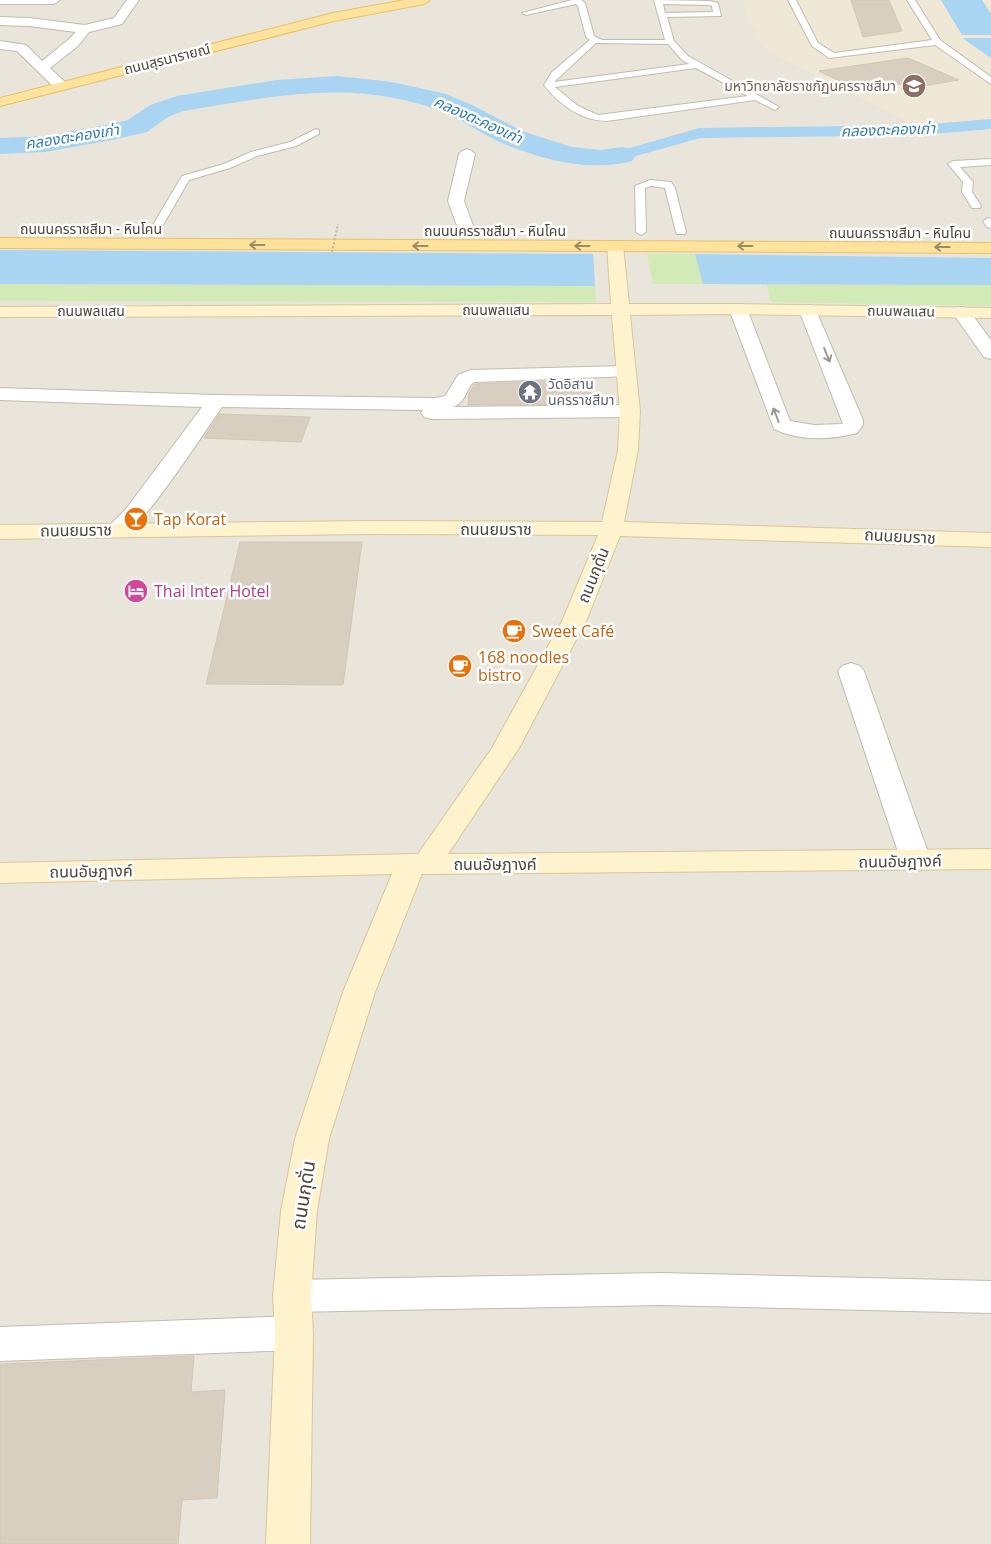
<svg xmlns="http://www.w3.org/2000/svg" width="991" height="1544" font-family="'Open Sans','Noto Sans Thai',sans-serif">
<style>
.residential{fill:#eae5da}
.education{fill:#efe8d6}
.green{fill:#d2eab5}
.water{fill:#a9d4f2}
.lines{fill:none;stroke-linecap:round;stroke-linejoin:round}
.canal{fill:#a9d4f2;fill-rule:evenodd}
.river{fill:#a9d4f2;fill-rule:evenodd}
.building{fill:#d8cfc1;stroke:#d3c7b4}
.lane-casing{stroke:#c2bbae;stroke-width:2}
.street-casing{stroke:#c2bbae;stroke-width:2}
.secondary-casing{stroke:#d6c79b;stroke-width:2}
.primary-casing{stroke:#e6c16a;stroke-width:2}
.lane{fill:#fff;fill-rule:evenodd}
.street{fill:#fff;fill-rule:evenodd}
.secondary{fill:#fff3cd;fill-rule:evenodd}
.primary{fill:#ffe39c;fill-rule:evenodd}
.path-bridge{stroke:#c4b79f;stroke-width:2;stroke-dasharray:2 2;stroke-linecap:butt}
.oneway{stroke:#9c8c66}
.oneway2{stroke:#9c9892}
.labels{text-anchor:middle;stroke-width:5;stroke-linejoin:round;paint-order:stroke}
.far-street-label{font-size:14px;fill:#4b4439;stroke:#fff}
.far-education-label{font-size:14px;fill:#785e54;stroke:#fff;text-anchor:end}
.far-worship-label{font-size:14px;fill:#5b616d;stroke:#fff;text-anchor:start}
.far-water-label{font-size:15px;font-style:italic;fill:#2e7ab2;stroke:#fff}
.food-label{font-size:16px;fill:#c56008;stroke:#fff;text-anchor:start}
.street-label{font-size:16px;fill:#4b4439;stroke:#fff}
.hotel-label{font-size:16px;fill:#b23c85;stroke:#fff;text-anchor:start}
.near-street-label{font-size:19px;fill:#4b4439;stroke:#fff}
</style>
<rect width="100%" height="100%" fill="#f6f3ec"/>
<!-- residential -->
<path class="residential" d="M0,0H991V1544H0Z"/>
<!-- education -->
<path class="education" d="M743,0H991V120L917,126L769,52L759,40L746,13Z"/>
<!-- green -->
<path class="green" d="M647,254H695L703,284H653Z
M0,284L595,286L596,302L0,301Z
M766,284L991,285V306L771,302Z"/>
<!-- water -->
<path class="water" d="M941,0H982L991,14V35H962Z
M963,38H991V58L965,40Z
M0,250L593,254L595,286L0,284Z
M695,254L991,258V285L703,284Z"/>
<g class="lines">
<!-- canal -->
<path class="canal" d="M991,119V129L919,135L700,138L622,160L616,158L614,155L616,152L699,128L919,125Z"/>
<!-- river -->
<path class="river" d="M337,76L392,82L446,94L472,105L522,131L572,147L601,150L622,147L632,149L636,155L632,161C589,172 543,160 502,143C486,136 471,126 456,118C436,108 416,102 394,98C324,84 253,100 183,111L168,117L147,132L112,140L45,152L0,154V138L45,136L112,124L128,120L150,105L177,96L277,80Z"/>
</g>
<!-- building -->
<path class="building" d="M851,0H889L902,31L863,37Z
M908,58L959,80L911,88L902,84L858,90L819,71Z
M589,380L592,404L468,405L469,393L475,384Z
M219,414L310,417L301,442L204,438Z
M240,542H362L343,685L206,684Z
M194,1356L191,1392L225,1390L217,1498L182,1500L178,1544H0V1364Z"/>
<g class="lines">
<!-- lane casing -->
<g class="lane-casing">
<path id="lane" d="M572,0H581L585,3L594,36L602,40H665L654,0L710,1L718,3L721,16L667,17L674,41L688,56L779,107L775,110L755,100L607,121C581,121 559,104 544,85L552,72L590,40L586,37L578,6L576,4L526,15L522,13ZM663,4L709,5L712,6L713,12L665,13ZM596,43L668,44L682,60L689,64L554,82ZM696,68L748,96L598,115L578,106L555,87Z
M788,0H796L818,43L834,53L932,40L907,0H915L940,40L991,77V84L935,45L829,58L812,46Z
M316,129L319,130V134L296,146L257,156L230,168L189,180L159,232L155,233L150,230L182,176L224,164L251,152L290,142Z
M991,159V165L960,167L973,182L972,192L981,206L980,208H972L962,192L963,182L948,164L953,161Z
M650,180L671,182L675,188L686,232L685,234H677L676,232L665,188L651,186L645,188L646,232L641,235L636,232L635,186Z
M988,218L991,219V228L987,227L983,221Z"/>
</g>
<!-- street casing -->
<g class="street-casing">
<path id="street" d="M0,0H60L54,4H0Z
M127,0H139L122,24L89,32L78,46L50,68L66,83L68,86L66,89H56L17,51L0,49V41L26,45L42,61L68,40L76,32L29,26L0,25V17L29,18L85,25L114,18Z
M467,149L472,151L475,154L464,201L475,231L473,235H461L459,231L448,201L459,154L462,151Z
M738,304L744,305L747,309L790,421L814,425L843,424L799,310L802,306L808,305L814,306L863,420V425L857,433C831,440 799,441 774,429L729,309L732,305Z
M961,307L967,308L991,340V359L984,357L952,312L955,308Z
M625,366L632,368L635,372L632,376L474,382C465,389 467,402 453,407L630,405L637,407L640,411L637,415L630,417L431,419L424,417L421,413L423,410L222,407C205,431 144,526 123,535C118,537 113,536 108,535L105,530L126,509L202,407L0,400V388L216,395L435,398L445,396L458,375L470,370Z
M851,663L860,666L864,671L931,861L926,868L916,871L906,868L901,861L838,671L842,666Z
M661,1273L991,1281V1313L661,1305L292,1312L279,1307L273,1296L279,1285L292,1280Z
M294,1316L308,1321L313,1333L308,1345L294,1350L0,1361V1327Z"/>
</g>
<!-- secondary casing -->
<g class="secondary-casing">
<path id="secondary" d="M615,241L621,242L623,246L629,304H738L991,308V318L738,314L630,315L640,411L638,450L624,522L991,533V547L620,536L587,619L519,748L448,854L991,849V869L422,874L375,992L329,1139L317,1211L311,1296L313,1333L310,1544H266L275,1333L273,1296L281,1211L295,1139L343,992L392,874L0,883V863L418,854L492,748L563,619L598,535L372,534L0,539V525L372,521L602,522L618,450L620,411L612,315L0,317V307L611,304L607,246L609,242Z"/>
</g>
<!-- primary casing -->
<g class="primary-casing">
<path id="primary" d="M405,0H430L424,4L334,21L0,106V98L333,13Z
M0,238L991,243V253L0,248Z"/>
</g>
<!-- lane -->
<use href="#lane" class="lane"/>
<!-- street -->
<use href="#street" class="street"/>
<!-- secondary -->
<use href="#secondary" class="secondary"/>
<!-- primary -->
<use href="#primary" class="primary"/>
<!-- path-bridge -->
<path class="path-bridge" d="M332,252L338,224"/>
</g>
<!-- one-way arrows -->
<defs><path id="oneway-shaft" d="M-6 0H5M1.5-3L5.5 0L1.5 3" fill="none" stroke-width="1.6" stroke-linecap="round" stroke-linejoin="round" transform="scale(1.25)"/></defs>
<g class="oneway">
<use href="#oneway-shaft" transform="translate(257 245) rotate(-180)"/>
<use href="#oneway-shaft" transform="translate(420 246) rotate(-180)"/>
<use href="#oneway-shaft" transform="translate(582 246) rotate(-180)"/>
<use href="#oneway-shaft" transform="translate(745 246) rotate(180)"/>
<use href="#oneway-shaft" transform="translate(942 247) rotate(-180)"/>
</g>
<g class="oneway2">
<use href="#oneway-shaft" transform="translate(827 355) rotate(68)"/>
<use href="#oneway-shaft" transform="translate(776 415) rotate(-111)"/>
</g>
<!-- icons -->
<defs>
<g id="university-disc" transform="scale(1.25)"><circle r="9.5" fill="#8d6e63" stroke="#fff"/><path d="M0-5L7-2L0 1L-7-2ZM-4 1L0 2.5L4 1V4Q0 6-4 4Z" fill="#fff"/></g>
<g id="temple-disc" transform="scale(1.25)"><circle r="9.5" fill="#6b7280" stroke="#fff"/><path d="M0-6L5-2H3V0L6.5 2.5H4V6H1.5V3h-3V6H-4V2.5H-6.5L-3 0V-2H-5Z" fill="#fff"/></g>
<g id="bar-disc" transform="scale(1.25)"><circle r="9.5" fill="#e8710a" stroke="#fff"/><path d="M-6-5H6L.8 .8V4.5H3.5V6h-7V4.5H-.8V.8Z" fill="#fff"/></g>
<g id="hotel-disc" transform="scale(1.25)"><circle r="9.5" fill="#d1479c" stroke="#fff"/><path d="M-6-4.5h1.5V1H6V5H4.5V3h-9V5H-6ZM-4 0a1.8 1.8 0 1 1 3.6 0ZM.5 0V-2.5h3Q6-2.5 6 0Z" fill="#fff"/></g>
<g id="cafe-disc" transform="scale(1.25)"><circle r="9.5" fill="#e8710a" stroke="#fff"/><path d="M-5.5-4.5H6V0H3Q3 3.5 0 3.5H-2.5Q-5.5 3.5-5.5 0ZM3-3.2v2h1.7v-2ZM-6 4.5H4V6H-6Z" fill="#fff"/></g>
</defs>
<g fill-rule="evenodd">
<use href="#university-disc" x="914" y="86"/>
<use href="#temple-disc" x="530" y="392"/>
<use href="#bar-disc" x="136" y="519"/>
<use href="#hotel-disc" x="136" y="591"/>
<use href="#cafe-disc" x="514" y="631"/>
<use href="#cafe-disc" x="460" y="666"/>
</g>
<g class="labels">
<!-- far-street labels -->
<g class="far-street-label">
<text transform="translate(167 59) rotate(-14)" y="5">ถนนสุรนารายณ์</text>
<text x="91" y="234">ถนนนครราชสีมา - หินโคน</text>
<text x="495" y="236">ถนนนครราชสีมา - หินโคน</text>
<text x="900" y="238">ถนนนครราชสีมา - หินโคน</text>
<text x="496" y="315">ถนนพลแสน</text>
<text x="91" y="316">ถนนพลแสน</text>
<text transform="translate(901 311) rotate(1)" y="5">ถนนพลแสน</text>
</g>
<!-- far-education labels -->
<g class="far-education-label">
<text x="896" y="91">มหาวิทยาลัยราชภัฏนครราชสีมา</text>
</g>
<!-- far-worship labels -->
<g class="far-worship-label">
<text x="548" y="389">วัดอิสาน<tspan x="548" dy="16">นครราชสีมา</tspan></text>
</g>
<!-- far-water labels -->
<g class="far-water-label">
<text transform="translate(478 120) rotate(24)" y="5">คลองตะคองเก่า</text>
<text transform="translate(888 130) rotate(-2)" y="5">คลองตะคองเก่า</text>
<text transform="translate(72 137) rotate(-9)" y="5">คลองตะคองเก่า</text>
</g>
<!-- food labels -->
<g class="food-label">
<text x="154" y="525">Tap Korat</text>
<text x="532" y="637">Sweet Café</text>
<text x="478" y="663">168 noodles<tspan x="478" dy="18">bistro</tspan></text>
</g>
<!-- street labels -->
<g class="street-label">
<text x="496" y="535">ถนนยมราช</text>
<text transform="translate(76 530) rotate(-1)" y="6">ถนนยมราช</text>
<text transform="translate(900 536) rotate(3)" y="6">ถนนยมราช</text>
<text transform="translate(593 575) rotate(-68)" y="6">ถนนกุดั่น</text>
<text transform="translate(900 861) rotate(-1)" y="6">ถนนอัษฎางค์</text>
<text x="495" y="870">ถนนอัษฎางค์</text>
<text transform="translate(91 871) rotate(-1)" y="6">ถนนอัษฎางค์</text>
</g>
<!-- hotel labels -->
<g class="hotel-label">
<text x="154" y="597">Thai Inter Hotel</text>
</g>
<!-- near-street labels -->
<g class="near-street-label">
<text transform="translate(303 1195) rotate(-81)" y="7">ถนนกุดั่น</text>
</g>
</g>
</svg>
